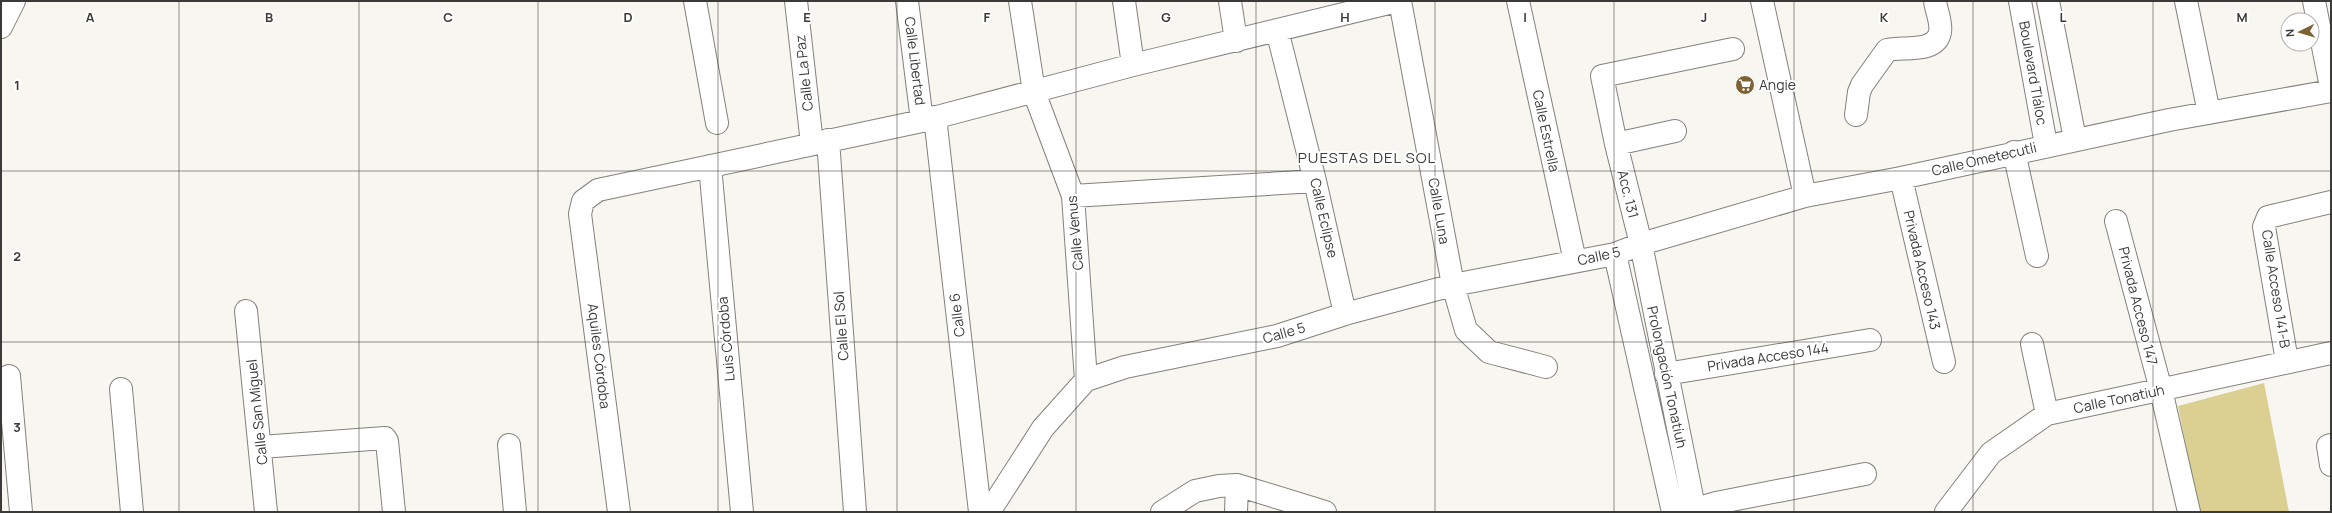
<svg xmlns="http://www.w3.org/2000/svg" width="2332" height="513" font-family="Manrope,sans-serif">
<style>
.green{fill:#dbcf91}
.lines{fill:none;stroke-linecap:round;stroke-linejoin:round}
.minor-casing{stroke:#82817c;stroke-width:24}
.minor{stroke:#fff;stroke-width:22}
.grid{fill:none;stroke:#3a3a38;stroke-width:1;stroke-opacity:0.55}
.labels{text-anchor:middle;stroke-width:4;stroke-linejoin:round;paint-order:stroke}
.street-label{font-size:14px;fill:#3a3a38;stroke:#fff}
.poi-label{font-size:14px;fill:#3a3a38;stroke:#fff;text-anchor:start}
.neighbourhood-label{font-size:15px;letter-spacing:1px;fill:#3a3a38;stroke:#fff}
.grid-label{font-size:13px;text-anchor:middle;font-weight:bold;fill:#3a3a38;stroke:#fff;stroke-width:4;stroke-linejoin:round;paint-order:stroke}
</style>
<rect width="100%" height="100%" fill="#f7f6f1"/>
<!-- green -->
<path class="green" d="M2264,383L2289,512H2199L2178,406Z"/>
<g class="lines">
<!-- minor casing -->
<g class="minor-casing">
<path id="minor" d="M695,1L717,123
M796,1L812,144
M907,1L922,121
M1020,1L1034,92L1073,196L1086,380
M1124,1L1133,65
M1230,1L1236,41
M1400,1L1453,285L1466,330L1489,352L1546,367
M1518,1L1575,261
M1762,1L1805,196
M2020,1L2046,145
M2048,1L2075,139
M2186,1L2209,113
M2314,1L2331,87
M1,27L14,1
M1277,30L1315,181L1345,314
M1856,115L1859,92L1862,85L1887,50C1902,46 1936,54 1940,32C1942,23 1936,10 1935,1
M935,117L980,512
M828,140L855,512
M1616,144L1675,131
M2014,152L2037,256
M710,166L742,512
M1901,178L1944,362
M1073,196L1315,181
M2116,221L2161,390L2189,512
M1615,254L1673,512
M246,311L266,512
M2032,344L2047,414
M2287,361L2264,227L2268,217L2331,202
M1666,374L1870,340
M9,376L21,512
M121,389L132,512
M509,445L515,512
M2331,445L2328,446L2331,465
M261,447L385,438L387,441L394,512
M1695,509L1716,503L1865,474
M619,512L580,214L583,201L598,190L922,121L1133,65L1397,1
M989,512L1043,428L1086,380L1125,367L1277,336L1345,314L1453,285L1615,254L1641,244L1805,196L1901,178L2169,120L2331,91
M1162,512L1195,491L1219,486L1237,485L1325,512
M1236,512L1237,485
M1695,512L1641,244L1616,144L1602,76L1733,49
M1946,512L1991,453L2047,414L2331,353"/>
</g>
<!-- minor -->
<use href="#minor" class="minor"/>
</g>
<!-- grid -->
<path class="grid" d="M179,1V512M359,1V512M538,1V512M718,1V512M897,1V512M1076,1V512M1256,1V512M1435,1V512M1614,1V512M1794,1V512M1973,1V512M2153,1V512M1,171H2331M1,342H2331"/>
<!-- icons -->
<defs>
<g id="supermarket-disc" transform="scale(1)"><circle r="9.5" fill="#7d6334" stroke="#fff"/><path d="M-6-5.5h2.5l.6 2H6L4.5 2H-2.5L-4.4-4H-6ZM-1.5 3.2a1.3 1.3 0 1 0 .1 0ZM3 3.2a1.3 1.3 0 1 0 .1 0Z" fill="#fff"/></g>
</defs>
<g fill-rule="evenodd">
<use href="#supermarket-disc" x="1745" y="85"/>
</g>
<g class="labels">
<!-- street labels -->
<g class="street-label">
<text transform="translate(915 61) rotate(83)" y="5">Calle Libertad</text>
<text transform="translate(804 73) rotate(-96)" y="5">Calle La Paz</text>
<text transform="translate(2033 73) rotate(80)" y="5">Boulevard Tláloc</text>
<text transform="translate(1546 131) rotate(78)" y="5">Calle Estrella</text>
<text transform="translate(1984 159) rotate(-13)" y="5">Calle Ometecutli</text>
<text transform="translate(1628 194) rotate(76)" y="5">Acc. 131</text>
<text transform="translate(1439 211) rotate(80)" y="5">Calle Luna</text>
<text transform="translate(1324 218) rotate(77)" y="5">Calle Eclipse</text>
<text transform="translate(1075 233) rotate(-95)" y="5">Calle Venus</text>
<text transform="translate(1599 256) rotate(-12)" y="5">Calle 5</text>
<text transform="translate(1922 270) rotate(77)" y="5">Privada Acceso 143</text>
<text transform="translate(2276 289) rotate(81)" y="5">Calle Acceso 141-B</text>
<text transform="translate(2138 306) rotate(76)" y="5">Privada Acceso 147</text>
<text transform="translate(957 315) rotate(-97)" y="5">Calle 6</text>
<text transform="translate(841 326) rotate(-94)" y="5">Calle El Sol</text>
<text transform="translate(1284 333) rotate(-16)" y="5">Calle 5</text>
<text transform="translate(726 339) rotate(-95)" y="5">Luis Córdoba</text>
<text transform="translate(599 356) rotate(83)" y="5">Aquiles Córdoba</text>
<text transform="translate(1768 357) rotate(-9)" y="5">Privada Acceso 144</text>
<text transform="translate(1667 377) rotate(78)" y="5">Prolongación Tonatíuh</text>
<text transform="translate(2119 399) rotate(-12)" y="5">Calle Tonatiuh</text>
<text transform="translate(257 412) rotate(-96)" y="5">Calle San Miguel</text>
</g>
<!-- poi labels -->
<g class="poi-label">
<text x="1759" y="90">Angie</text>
</g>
<!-- neighbourhood labels -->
<g class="neighbourhood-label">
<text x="1367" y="163">PUESTAS DEL SOL</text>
</g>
</g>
<g class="grid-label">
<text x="90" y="22">A</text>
<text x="269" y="22">B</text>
<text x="448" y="22">C</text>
<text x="628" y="22">D</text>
<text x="807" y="22">E</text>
<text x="987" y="22">F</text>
<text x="1166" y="22">G</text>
<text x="1345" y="22">H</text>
<text x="1525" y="22">I</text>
<text x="1704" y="22">J</text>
<text x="1884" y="22">K</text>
<text x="2063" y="22">L</text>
<text x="2242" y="22">M</text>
<text x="17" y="90">1</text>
<text x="17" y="261">2</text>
<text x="17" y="432">3</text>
</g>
<!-- border -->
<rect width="2332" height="513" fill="none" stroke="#3a3a38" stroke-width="4"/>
<!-- north arrow -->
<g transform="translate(2300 32) rotate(265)"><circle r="19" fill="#ffffff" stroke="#b0b0af"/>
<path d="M0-3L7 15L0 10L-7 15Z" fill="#7d6334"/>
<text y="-6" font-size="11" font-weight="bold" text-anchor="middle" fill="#3a3a38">N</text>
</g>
</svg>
